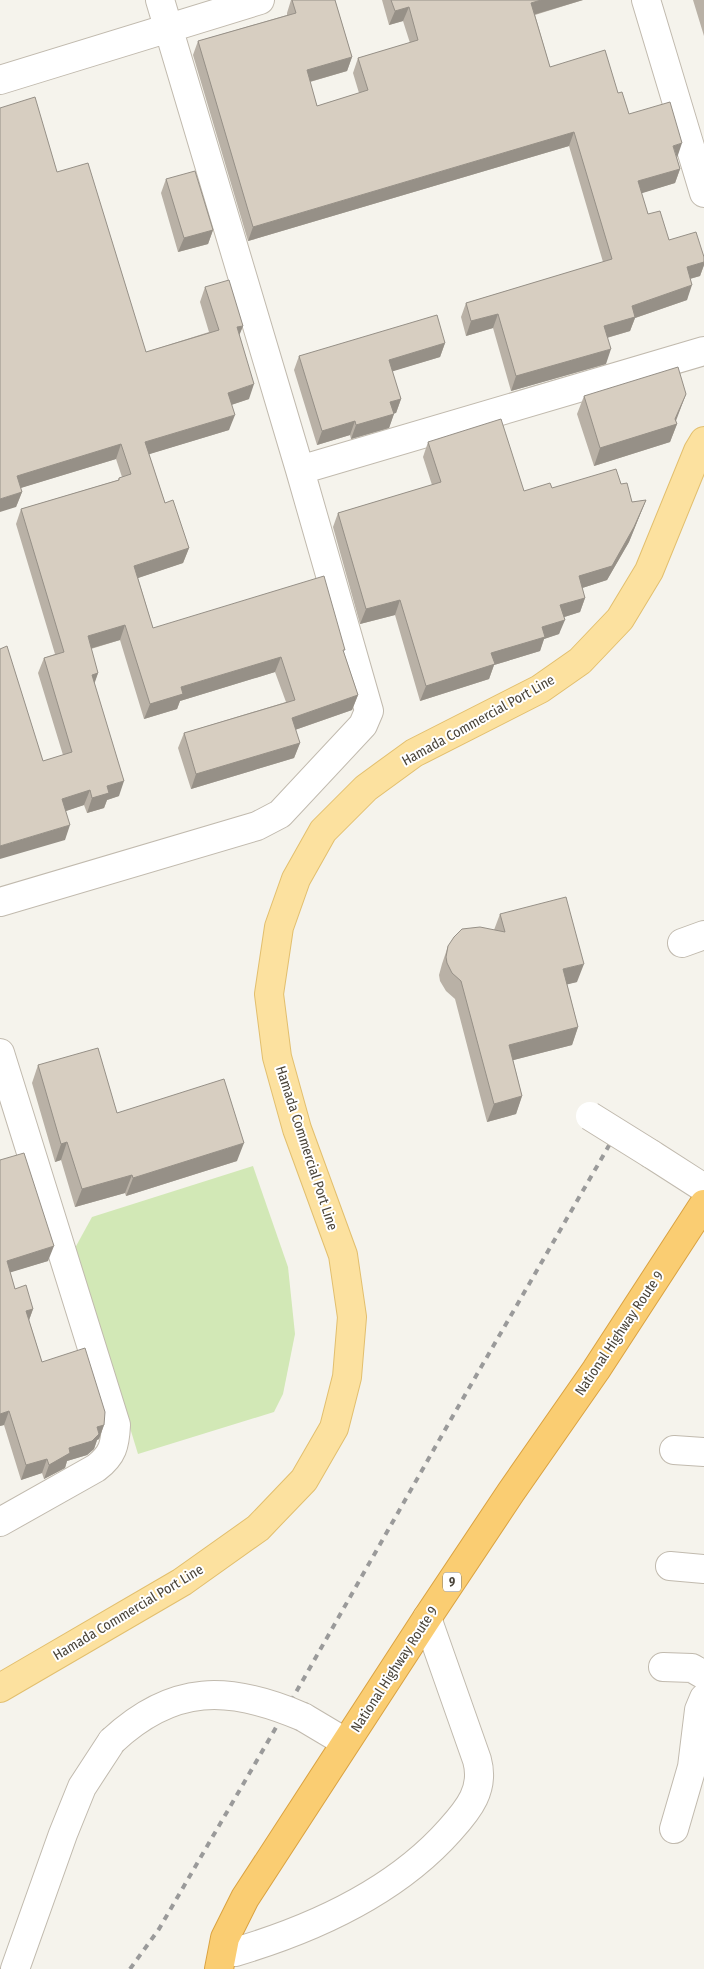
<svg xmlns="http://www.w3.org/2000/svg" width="704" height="1969" font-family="'Fira Sans Condensed',sans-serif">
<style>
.green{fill:#d2e8b6}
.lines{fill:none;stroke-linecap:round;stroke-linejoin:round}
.minor-casing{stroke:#c1baae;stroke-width:30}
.major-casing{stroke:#e2bf6e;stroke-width:30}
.highway-casing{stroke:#daa241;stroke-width:30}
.minor{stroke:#fff;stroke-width:28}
.major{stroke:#fce19f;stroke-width:28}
.highway{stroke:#facd72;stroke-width:28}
.rail{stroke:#9a9a9a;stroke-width:4;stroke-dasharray:6 6;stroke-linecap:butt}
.minor-bridge-casing{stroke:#c1baae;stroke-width:30;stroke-linecap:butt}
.minor-bridge{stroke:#fff;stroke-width:28}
.wall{fill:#b9b1a6}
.shaded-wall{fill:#969087}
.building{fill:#d7cec1;stroke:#969087}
.labels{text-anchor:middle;stroke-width:4;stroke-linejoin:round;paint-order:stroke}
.shield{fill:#fff;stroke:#807c74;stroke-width:1}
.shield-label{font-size:12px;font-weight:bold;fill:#4a4439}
.street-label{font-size:14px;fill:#4a4439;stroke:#fff}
</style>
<rect width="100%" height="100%" fill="#f5f3ec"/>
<!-- green -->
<path class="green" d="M253,1166L288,1267L295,1334L283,1394L274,1412L138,1454L75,1248L92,1217Z"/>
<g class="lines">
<!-- minor casing -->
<g class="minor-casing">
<path id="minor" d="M646,0L704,193
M0,80L260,0
M300,470L704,351
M0,902L257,826L280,814L363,725L369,711L300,470L160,0
M682,943L704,935
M0,1053L116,1425C115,1445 113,1455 96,1468L0,1522
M651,1154L704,1188
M674,1450L704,1452
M670,1566L704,1569
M663,1667L692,1668L704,1675
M303,1717L345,1742
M674,1829L692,1767L699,1710L704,1698
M235,1952C313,1929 395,1892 450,1830C469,1809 485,1789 477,1760L427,1618
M15,1969L63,1834L82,1787L112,1741"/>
</g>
<!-- major casing -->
<g class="major-casing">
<path id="major" d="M0,1688L182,1582L258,1528L304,1480L334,1428L347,1377L352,1317L343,1255L297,1129L277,1057L269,994L279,927L296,879L323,831L366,788L414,753L540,689L580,661L620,619L649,571L698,451L704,441"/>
</g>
<!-- highway casing -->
<g class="highway-casing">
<path id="highway" d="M219,1969L225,1938L245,1898L427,1618L511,1492L596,1370L704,1204"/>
</g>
<!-- minor -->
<use href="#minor" class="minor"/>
<!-- major -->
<use href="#major" class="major"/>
<!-- highway -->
<use href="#highway" class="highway"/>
<!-- rail -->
<path class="rail" d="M130,1969L159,1929L274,1731L450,1421L622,1123"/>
<!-- minor-bridge casing -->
<g class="minor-bridge-casing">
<path id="minor-bridge" d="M590,1116L651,1154
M112,1741C173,1684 229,1685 303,1717"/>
</g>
<!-- minor-bridge -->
<use href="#minor-bridge" class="minor-bridge"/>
</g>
<!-- wall -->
<path class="wall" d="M291,0H335L352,57L347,71L310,82L317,106L359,93L353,73L358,58L410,43L403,21L389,25L382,0H583L535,15L550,67L618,93L629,114L677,158L680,169L675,183L641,193L648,214L669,240L704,257V265L700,276L690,279L687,300L635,318L630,331L607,338L606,364L511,391L493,328L466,336L461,317L466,303L603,262L569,146L248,241L193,55L198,41L287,15V13Z
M693,0H704V36Z
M57,172L146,352L209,332L200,302L205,287L243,326L239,335L249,399L231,405L229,430L149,454L165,503L189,548L183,563L138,578L153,628L344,653L358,695L352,710L295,730L300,743L294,758L191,789L178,748L184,733L286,702L275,672L180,701L177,709L144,719L120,640L91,649L98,673L94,683L119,796L107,800L104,808L87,813L84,805L66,811L65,840L43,761L63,755L38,673L44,658L55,654L16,524L21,509L118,480L119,478L122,477L116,459L20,488L22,492L16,507Z
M166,179L213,230L208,244L178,252L161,193Z
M445,343L440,357L392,371L401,399L396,413H394L389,428L351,439L350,435L317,445L294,370L299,356Z
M686,394L676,421L677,424L670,442L594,466L577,414L584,396Z
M428,442L524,491L552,488L621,484L632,502L646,500L629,542L607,580L582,588L585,598L580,612L564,617L559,634L544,639L540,651L494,665L489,679L420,701L395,615L360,624L333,527L338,513L432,485L423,457Z
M500,914L577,982L567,984L578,1027L572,1045L513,1060L522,1096L516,1114L487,1122L455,999L446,991L440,981L439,975L442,964L448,946L494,930Z
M38,1065L117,1113L237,1161L126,1196L125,1193L75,1207L61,1160L55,1162L32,1083Z
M0,1160L48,1261L10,1272L15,1289L33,1309L29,1320L42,1362L104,1425L99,1439L97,1440L94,1449L87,1455L67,1461L65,1468L44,1479L42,1473L21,1480L4,1425L0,1426Z"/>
<!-- shaded-wall -->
<path class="shaded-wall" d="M541,0H583L526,17L531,3Z
M409,7L403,21L389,25L395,11Z
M352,57L347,71L302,84L307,70Z
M574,132L569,146L248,241L253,227Z
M682,143L677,158L673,146Z
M680,169L675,183L633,196L638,181Z
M213,230L208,244L178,252L184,238Z
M704,262V265L700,276L682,281L687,267Z
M692,285L687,300L635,318L630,331L599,340L604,326L632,306Z
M498,314L493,328L466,336L471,321Z
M243,326L237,341V327Z
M445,343L440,357L384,374L389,360Z
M611,349L606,364L511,391L516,376Z
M254,384L249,399L222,408L228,393Z
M686,394L674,425L677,424L670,442L594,466L600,448L675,419Z
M401,399L396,413L385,416L390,402Z
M394,414L389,428L351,439L356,425Z
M235,415L229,430L140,457L145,442Z
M355,421L350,435L317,445L322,431Z
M121,444L116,459L11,491L17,476Z
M22,492L16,507L0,512V499Z
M646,500L629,542L607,580L573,591L579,576Z
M189,548L183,563L129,581L134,566Z
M585,598L580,612L555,620L560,605Z
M400,600L395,615L360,624L366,609Z
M565,620L559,634L544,639L540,651L494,665L489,679L420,701L426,686L542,627Z
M125,625L120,640L82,651L88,636Z
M281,657L275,672L180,701L177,709L144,719L150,704L181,687Z
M98,673L93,688L92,675Z
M358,695L352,710L286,733L292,718Z
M300,743L294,758L191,789L196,774Z
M124,781L119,796L107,800L104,808L87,813L92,798L107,786Z
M90,790L84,805L57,814L62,799Z
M70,825L65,840L0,859V846Z
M584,964L577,982L557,987L563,969Z
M578,1027L572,1045L502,1063L509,1045Z
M522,1096L516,1114L487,1122L494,1104Z
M67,1142L61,1160L55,1162L61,1144Z
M244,1143L237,1161L126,1196L133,1178Z
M132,1175L125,1193L75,1207L82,1189Z
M54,1246L48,1261L2,1275L7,1261Z
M33,1309L28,1323L26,1311Z
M9,1411L4,1425L0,1426V1414Z
M104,1425L99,1439L97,1440L94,1449L87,1455L67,1461L65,1468L44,1479L49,1465L69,1448L97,1427Z
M47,1459L42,1473L21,1480L26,1465Z"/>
<!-- building -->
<path class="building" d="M292,0H335L352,57L307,70L317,106L368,90L358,58L418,40L409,7L395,11L391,0H541L531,3L550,67L605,50L618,93L622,92L629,114L670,102L682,143L673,146L680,169L638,181L648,214L660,211L669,240L696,232L704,257V262L687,267L692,285L632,306L635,317L604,326L611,349L516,376L498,314L471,321L466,303L612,259L574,132L253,227L198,41L296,13Z
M35,97L57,172L88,163L146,352L219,330L205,287L229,280L243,326L237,327L254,384L228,393L235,415L145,442L165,503L173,500L189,548L134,566L153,628L324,576L345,650H343L358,695L292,718L300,743L196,774L184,733L295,700L281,657L181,687L183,694L150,704L125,625L88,636L98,673L92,675L124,781L107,786L109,793L92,798L90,790L62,799L70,825L0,846V649L7,646L43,761L72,752L44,658L64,652L21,509L119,480V478L131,474L121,444L17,476L22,492L0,499V108Z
M195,171L213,230L184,238L166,179Z
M437,315L445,343L389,360L401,399L390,402L394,414L356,425L355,421L322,431L299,356Z
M678,367L686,394L675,419L677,424L600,448L584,396Z
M501,419L524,491L550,483L552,488L616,469L621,484L627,483L632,502L646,500L634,527L612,566L579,576L585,598L560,605L565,620L542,627L545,637L491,653L495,664L426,686L400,600L366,609L338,513L441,482L428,442Z
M566,897L584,964L563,969L578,1027L509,1045L522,1096L494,1104L461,981L452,973L447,963L446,957L448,946L454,937L462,929L480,927L505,932L500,914Z
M98,1048L117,1113L224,1079L244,1143L133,1178L132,1175L82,1189L67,1142L61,1144L38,1065Z
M24,1153L54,1246L7,1261L15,1289L26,1285L33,1309L26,1311L42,1362L85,1348L105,1412L104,1425L97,1427L99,1434L92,1441L69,1448L70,1453L49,1465L47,1459L26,1465L9,1411L0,1414V1160Z"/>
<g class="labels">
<!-- shield labels -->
<rect class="shield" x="443" y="1572.5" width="18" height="19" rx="4"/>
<g class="shield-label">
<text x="452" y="1586">9</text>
</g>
<!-- street labels -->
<g class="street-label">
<text transform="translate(478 720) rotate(-29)" y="5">Hamada Commercial Port Line</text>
<text transform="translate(307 1148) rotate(72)" y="5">Hamada Commercial Port Line</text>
<text transform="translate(619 1333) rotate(-56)" y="5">National Highway Route 9</text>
<text transform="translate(128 1612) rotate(-31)" y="5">Hamada Commercial Port Line</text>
<text transform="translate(394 1669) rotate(-57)" y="5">National Highway Route 9</text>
</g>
</g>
</svg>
